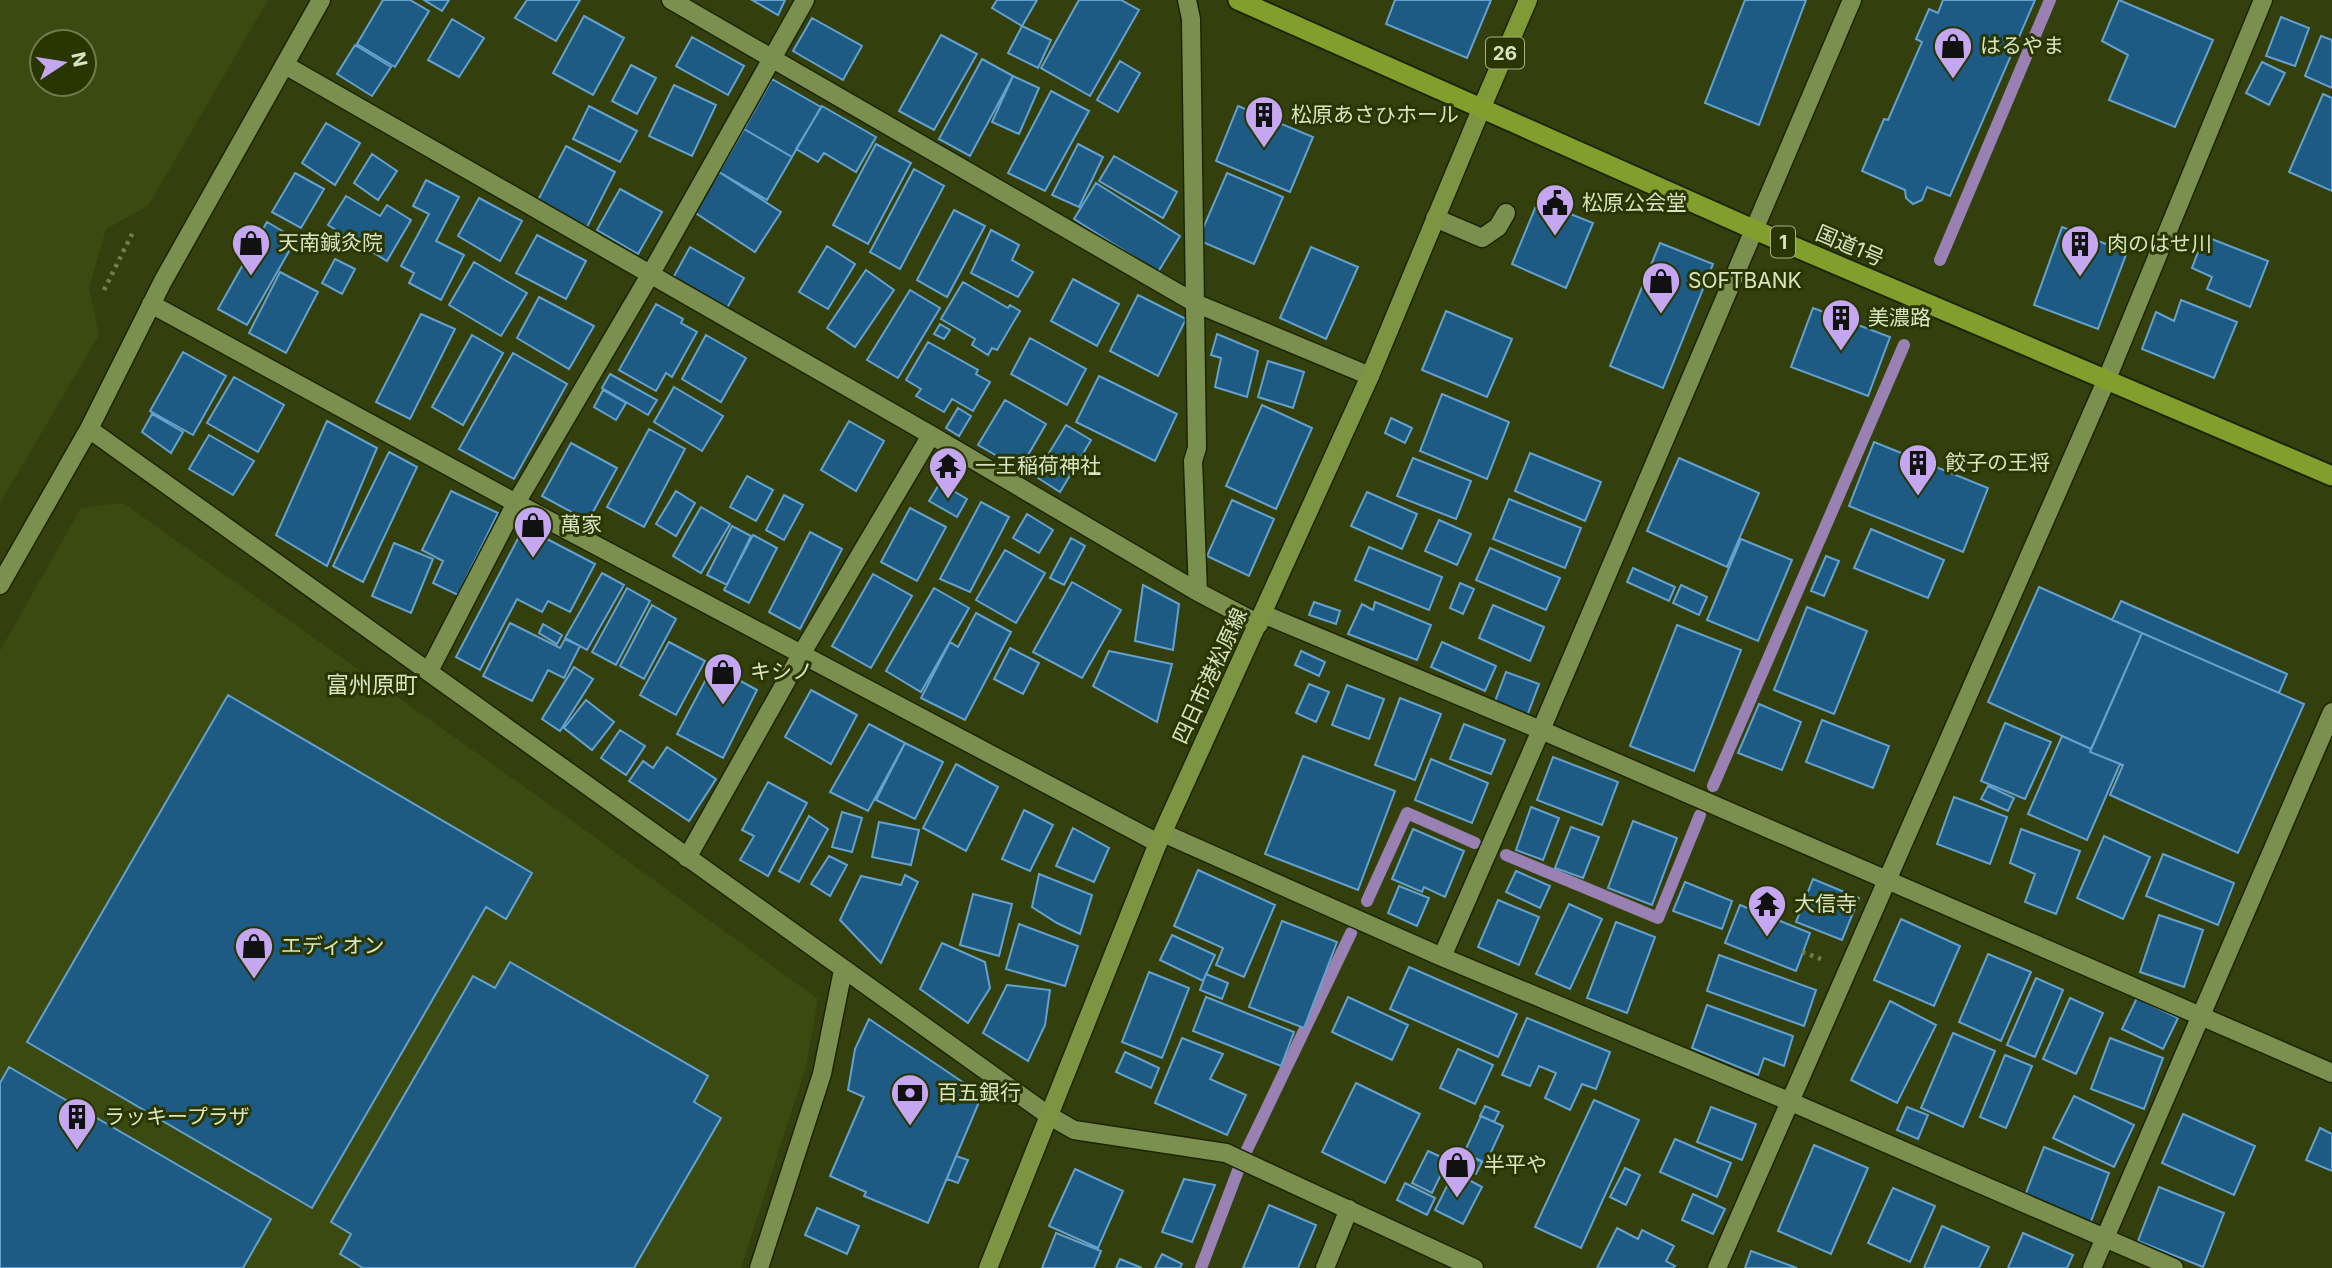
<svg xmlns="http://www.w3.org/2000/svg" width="2332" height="1268" font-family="Inter,'Noto Sans JP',sans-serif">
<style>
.built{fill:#3b4a10;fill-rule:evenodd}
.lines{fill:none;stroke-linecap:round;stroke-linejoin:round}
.stream{stroke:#9a81b4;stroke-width:12}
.building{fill:#1d5a84;stroke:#65a1cf;stroke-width:2}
.service-casing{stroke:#1c2503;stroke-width:21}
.minor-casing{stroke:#1c2503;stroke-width:21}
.secondary-casing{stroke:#1c2503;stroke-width:21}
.primary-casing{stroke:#1c2503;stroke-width:21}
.trunk-casing{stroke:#1c2503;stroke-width:23}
.path{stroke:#717d51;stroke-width:4.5;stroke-dasharray:3.5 5;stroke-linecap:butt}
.service{stroke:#7b8f4e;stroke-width:18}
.minor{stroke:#7b8f4e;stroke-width:18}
.secondary{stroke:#7d9442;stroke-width:18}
.primary{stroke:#809a35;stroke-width:18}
.trunk{stroke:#829e2d;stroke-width:19}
.labels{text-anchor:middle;stroke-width:6;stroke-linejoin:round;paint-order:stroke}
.shield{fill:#293602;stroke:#a4b089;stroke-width:2}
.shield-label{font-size:19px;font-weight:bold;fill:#d9e4c3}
.poi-label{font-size:21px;fill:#d9e4c3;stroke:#293602;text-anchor:start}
.street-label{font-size:21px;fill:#d9e4c3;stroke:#293602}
.neighbourhood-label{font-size:23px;fill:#d9e4c3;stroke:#293602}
</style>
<rect width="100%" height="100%" fill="#33400e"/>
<!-- built -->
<path class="built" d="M0,0H268L148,206L106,229L89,288L99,335L0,503ZM84,42V84H42V42Z
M123,503L553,807L818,999L806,1066L741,1268H0V651L81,508Z"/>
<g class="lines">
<!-- stream -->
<path class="stream" d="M1940,260L2050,0
M1713,786L1904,345
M1506,855L1658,918L1700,815
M1367,901L1407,813L1475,843
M1201,1268L1242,1160L1351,933"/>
</g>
<!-- building -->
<path class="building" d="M383,0H410L429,11L395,67L357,44Z
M424,0H449L442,11Z
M527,0H580L556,41L515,18Z
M752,0H785L778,15Z
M997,0H1037L1022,26L992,8Z
M1079,0H1121L1139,10L1090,96L1041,68Z
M1395,0H1491L1467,58L1386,24Z
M1745,0H1806L1759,125L1705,103Z
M1943,0H2035L1950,196L1927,187L1922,200L1913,204L1906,198L1905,190L1862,171L1884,119L1888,120L1922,42L1916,39L1929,9L1938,13Z
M2119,0L2213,40L2175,127L2109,100L2128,55L2102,41Z
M584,16L624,38L593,95L553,73Z
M2281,17L2309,28L2295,66L2266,56Z
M812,18L862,46L843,80L793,51Z
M452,19L484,38L459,77L428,60Z
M1022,26L1051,40L1038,68L1008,53Z
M941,35L977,54L934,130L899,111Z
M2321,36L2332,40V88L2305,76Z
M692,37L744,66L728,95L676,66Z
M355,45L391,67L372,96L337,74Z
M982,59L1013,76L970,156L939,139Z
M1120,61L1140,73L1118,112L1097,100Z
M2262,62L2285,73L2269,105L2246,93Z
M631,65L656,78L637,114L612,101Z
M1013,76L1039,88L1019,134L992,122Z
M772,79L821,107L792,157L744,129Z
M674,85L716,105L692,156L649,136Z
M1051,91L1089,111L1045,191L1008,173Z
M2323,94L2332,98V191L2289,172Z
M589,106L637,131L620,162L573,139Z
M822,106L876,137L856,172L824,153L818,162L796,149Z
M1238,106L1313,137L1290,192L1216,161Z
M326,123L360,143L335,185L302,163Z
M744,129L792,157L767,200L719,172Z
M876,144L911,163L868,244L833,225Z
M1078,144L1103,157L1079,207L1052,195Z
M566,146L615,172L587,227L537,202Z
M372,154L397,171L378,200L354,183Z
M1114,156L1177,192L1163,218L1099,181Z
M914,169L944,186L900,269L870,252Z
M719,172L781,212L755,252L694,212Z
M295,173L324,189L301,228L272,212Z
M1227,173L1283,197L1254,264L1198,240Z
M426,180L459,197L436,241L464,255L441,300L409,283L414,273L401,266L429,214L413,206Z
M1096,183L1180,236L1158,272L1074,219Z
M620,189L662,212L638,254L597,230Z
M346,196L380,216L387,205L411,220L387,261L328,225Z
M479,198L522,221L500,261L458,236Z
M1538,201L1593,223L1566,288L1512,264Z
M954,210L985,226L947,297L917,280Z
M267,222L296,239L247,325L218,309Z
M2062,227L2127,252L2098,329L2034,305Z
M991,230L1019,245L1012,260L1033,272L1018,297L971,273Z
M537,235L586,261L566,299L516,273Z
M2204,236L2268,261L2250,307L2207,289L2212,277L2192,268Z
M1660,243L1713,264L1663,388L1610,366Z
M827,246L855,264L828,309L799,292Z
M690,247L744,278L727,308L673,278Z
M1311,247L1358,267L1326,339L1280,318Z
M335,259L355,269L342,294L322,283Z
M474,262L527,293L501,336L449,305Z
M866,270L894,290L855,347L827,328Z
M280,272L318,292L286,353L249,333Z
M1073,279L1119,304L1097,346L1051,321Z
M963,282L1008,308L1010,305L1020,311L997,350L992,348L988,355L972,345L975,339L941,319Z
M910,290L940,308L898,378L867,360Z
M1138,295L1186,319L1158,376L1110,351Z
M539,297L594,326L569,369L517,338Z
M2181,300L2237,322L2214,378L2142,349L2156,312L2174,321Z
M656,304L683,319L681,323L697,332L672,377L666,373L656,391L619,370Z
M1813,308L1890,337L1868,396L1791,367Z
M1446,311L1512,339L1487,397L1422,370Z
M421,314L455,329L410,419L376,402Z
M940,324L950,330L944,339L934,334Z
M1217,334L1258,351L1247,397L1215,387L1221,358L1211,355Z
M472,335L503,353L463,425L432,407Z
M706,335L746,358L721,402L682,379Z
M1030,338L1086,369L1067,405L1011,374Z
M928,342L978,370L976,374L990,382L973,411L952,399L944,412L916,396L921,389L906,380Z
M183,352L226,376L193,435L150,411Z
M513,353L567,384L514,479L459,449Z
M1268,361L1304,372L1293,408L1258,397Z
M610,374L657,400L648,415L602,388Z
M1099,376L1177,414L1155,461L1076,422Z
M234,377L284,405L258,452L207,423Z
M674,387L723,416L702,451L654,422Z
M603,390L626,403L616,420L594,407Z
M1442,394L1509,422L1487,479L1420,451Z
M1005,400L1046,424L1020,469L978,445Z
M1262,405L1312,428L1276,509L1226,486Z
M958,408L971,416L959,436L946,428Z
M152,414L183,432L171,453L142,432Z
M1391,418L1412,428L1405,443L1385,433Z
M327,421L377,448L327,566L276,535Z
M849,421L884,441L856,491L821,470Z
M1066,425L1091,440L1060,492L1035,476Z
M649,429L685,449L644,527L607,507Z
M209,435L254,461L233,495L189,469Z
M1874,442L1988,488L1963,552L1849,506Z
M571,443L617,468L588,521L542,496Z
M389,452L417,467L363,582L333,566Z
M1530,453L1601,482L1585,521L1515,491Z
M1413,458L1471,481L1456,519L1397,496Z
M1679,458L1759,493L1727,567L1647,531Z
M747,476L773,490L756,521L730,507Z
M940,483L967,499L957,517L929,501Z
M451,491L498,513L458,595L433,583L443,561L422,550Z
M676,491L695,503L676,536L656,524Z
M1367,492L1417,514L1402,549L1351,526Z
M784,495L803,505L784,540L766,530Z
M1509,499L1581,528L1565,568L1493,539Z
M1232,500L1274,519L1249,576L1207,556Z
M981,502L1009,517L970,592L940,579Z
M701,507L730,524L701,573L673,556Z
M910,508L946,527L917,581L881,562Z
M1027,514L1053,530L1039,553L1013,538Z
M1439,520L1471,534L1457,565L1425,551Z
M732,526L751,536L727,585L707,575Z
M524,527L595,564L570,612L548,601L542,612L517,599L480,670L456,657Z
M1871,529L1944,560L1928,598L1854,568Z
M810,532L842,549L800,629L769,612Z
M753,535L777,548L749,603L724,590Z
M1071,538L1085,546L1064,585L1050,578Z
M1741,539L1792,560L1758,641L1707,620Z
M394,543L433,559L411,613L372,596Z
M1369,547L1442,577L1429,610L1355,580Z
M1490,548L1560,578L1546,610L1476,580Z
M1005,550L1045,573L1016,623L976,600Z
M1826,556L1839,561L1824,596L1811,591Z
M1633,568L1675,587L1669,601L1627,582Z
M602,573L624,585L587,650L565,638Z
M873,574L912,596L871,668L832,646Z
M1072,582L1121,610L1082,678L1033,652Z
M1460,583L1474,589L1463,614L1450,608Z
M1143,585L1179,604L1173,650L1135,641Z
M1681,585L1707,597L1699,615L1673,603Z
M2039,587L2142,633L2091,749L1988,702Z
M627,588L650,601L616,665L592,652Z
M934,588L969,608L921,692L886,671Z
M2121,601L2287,674L2279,693L2112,620Z
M1314,602L1340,611L1336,624L1309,615Z
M1375,602L1431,625L1417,660L1348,634L1362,604L1373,610Z
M652,605L676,619L644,679L620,666Z
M1493,605L1544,627L1530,661L1479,638Z
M1807,607L1867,631L1834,714L1774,690Z
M976,613L1011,632L965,720L921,698L950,642L958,647Z
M510,623L560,648L565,639L580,646L564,678L548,670L532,701L483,676Z
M543,624L562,635L557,644L539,633Z
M1677,625L1741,650L1694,771L1630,746Z
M2142,633L2304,704L2238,853L2110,795L2123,765L2090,752Z
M669,642L705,661L676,715L640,695Z
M1442,642L1496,666L1485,691L1431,667Z
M1010,648L1039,663L1023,694L994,679Z
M1109,651L1172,664L1157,722L1093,686Z
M1301,651L1325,662L1319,676L1295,665Z
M713,666L757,690L723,758L677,734Z
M574,667L593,679L560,731L542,719Z
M1506,672L1539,684L1527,716L1494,704Z
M1309,684L1329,692L1316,722L1296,713Z
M1347,685L1384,699L1369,739L1332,725Z
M811,690L857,715L831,764L785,737Z
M228,695L532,873L506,919L486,907L312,1208L27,1042Z
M1400,698L1441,714L1415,780L1375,765Z
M586,700L614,722L592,750L564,728Z
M1759,704L1801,722L1782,770L1738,753Z
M1822,720L1889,746L1873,788L1806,762Z
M2005,723L2051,742L2025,799L1981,781Z
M869,724L905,743L868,811L830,792Z
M1464,724L1505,740L1491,774L1450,759Z
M620,730L645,746L626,775L601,758Z
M2062,736L2091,749L2090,752L2120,764L2087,840L2028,814Z
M905,743L943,762L915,819L876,800Z
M667,747L716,779L689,821L629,781L643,761L653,768Z
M1303,756L1395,791L1358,890L1265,854Z
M1553,757L1618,782L1602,825L1537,800Z
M1431,759L1488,783L1472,823L1415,800Z
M956,764L998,787L966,851L923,828Z
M768,782L807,803L768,876L740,860L754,836L742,830Z
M1988,786L2014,798L2008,811L1981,799Z
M1954,797L2007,817L1990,864L1937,844Z
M1531,807L1559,818L1543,860L1516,850Z
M1024,810L1053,825L1030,871L1002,859Z
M842,812L862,818L852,852L832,847Z
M809,816L828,829L799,882L779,871Z
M1633,821L1677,838L1652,905L1608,888Z
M879,822L919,830L911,865L872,857Z
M1571,827L1599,837L1583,878L1555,868Z
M1073,828L1109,848L1094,882L1056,866Z
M1413,829L1464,851L1445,897L1424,887L1422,892L1392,879Z
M2021,829L2080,851L2056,914L2025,902L2035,874L2010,863Z
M2104,836L2150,857L2123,919L2077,898Z
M2163,854L2234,883L2218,925L2146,896Z
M829,856L847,865L830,896L811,884Z
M1198,870L1275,905L1244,977L1216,965L1223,948L1174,926Z
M1516,871L1550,886L1540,908L1506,892Z
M1039,874L1092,895L1080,934L1057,923L1032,907Z
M905,875L918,882L881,963L840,920L861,876L901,885Z
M1813,879L1859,898L1842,940L1796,922Z
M1685,882L1732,901L1722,929L1673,911Z
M1399,886L1429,898L1417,926L1388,913Z
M973,894L1012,904L999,956L960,945Z
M1498,900L1539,917L1519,965L1478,947Z
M1569,904L1602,919L1570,989L1536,974Z
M1740,905L1810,933L1796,971L1725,943Z
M2159,915L2203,930L2184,987L2140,972Z
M1901,919L1960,946L1934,1006L1874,980Z
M1282,921L1337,942L1304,1028L1249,1007Z
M1616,922L1655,937L1627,1013L1587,998Z
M1019,924L1078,946L1065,986L1006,969Z
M1172,935L1215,955L1203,981L1160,960Z
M942,943L985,962L990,988L968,1023L920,989Z
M1988,954L2031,972L2001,1041L1959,1022Z
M1719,955L1816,990L1804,1026L1707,991Z
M510,962L708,1076L694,1102L721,1118L634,1268H363L340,1254L351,1234L331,1222L473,976L495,988Z
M1409,967L1517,1014L1498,1057L1390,1009Z
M1149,972L1189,988L1162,1058L1122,1042Z
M1206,974L1228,983L1222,999L1200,990Z
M2036,978L2063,990L2035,1057L2007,1045Z
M1007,985L1050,990L1045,1025L1028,1061L983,1033Z
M1206,997L1294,1032L1281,1066L1193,1031Z
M1348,997L1408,1025L1392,1060L1332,1032Z
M2070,998L2103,1013L2076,1074L2043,1059Z
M2137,998L2178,1018L2163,1049L2122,1029Z
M1890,1001L1936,1025L1897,1103L1851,1080Z
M1707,1005L1793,1036L1784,1066L1764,1058L1758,1075L1692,1048Z
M1527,1018L1610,1052L1596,1089L1582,1084L1570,1110L1545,1098L1556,1073L1539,1066L1530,1086L1502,1075Z
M869,1019L982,1095L928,1223L864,1196L866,1192L830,1176L864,1097L848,1090L855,1049Z
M1953,1033L1995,1051L1963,1127L1921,1108Z
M1182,1038L1223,1054L1210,1079L1246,1095L1227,1135L1155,1103Z
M2110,1038L2163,1058L2144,1109L2091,1089Z
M1458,1049L1493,1065L1475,1104L1440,1088Z
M1125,1052L1159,1068L1151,1088L1116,1072Z
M2005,1055L2032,1066L2006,1128L1980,1117Z
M9,1067L271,1219L243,1268H0V1083Z
M1356,1083L1420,1114L1385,1183L1322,1152Z
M2074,1096L2134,1125L2114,1167L2053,1138Z
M1594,1100L1639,1120L1581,1248L1535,1227Z
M1485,1106L1499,1112L1494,1122L1480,1116Z
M1711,1107L1756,1124L1742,1160L1697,1142Z
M1907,1107L1928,1115L1918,1139L1897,1130Z
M2183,1114L2255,1146L2234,1195L2162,1163Z
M1481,1116L1503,1126L1486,1163L1464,1153Z
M2320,1128L2332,1134V1171L2306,1160Z
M1675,1139L1731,1163L1717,1197L1660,1172Z
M1814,1145L1868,1168L1831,1254L1778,1231Z
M2044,1147L2109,1173L2090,1224L2024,1198Z
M1428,1151L1448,1160L1432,1193L1412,1183Z
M1463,1153L1482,1162L1476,1174L1457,1165Z
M956,1156L968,1160L958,1183L947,1179Z
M1625,1168L1640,1175L1626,1205L1610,1197Z
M1075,1169L1123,1191L1098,1248L1049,1226Z
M1454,1172L1482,1187L1463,1224L1435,1210Z
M1184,1179L1215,1185L1192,1242L1162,1232Z
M1405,1183L1435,1198L1427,1215L1397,1200Z
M2159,1187L2224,1213L2203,1267L2138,1241Z
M1893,1188L1935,1206L1910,1262L1868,1243Z
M1693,1194L1725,1209L1713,1234L1682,1220Z
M1269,1205L1316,1225L1298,1268H1243Z
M817,1208L859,1226L847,1254L805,1235Z
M1942,1226L1989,1247L1979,1268H1924Z
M1617,1228L1638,1239L1642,1230L1674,1246L1666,1261L1675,1266L1673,1268H1597Z
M1056,1233L1101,1251L1094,1268H1042Z
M2023,1233L2073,1255L2067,1268H2008Z
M1751,1251L1797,1268H1745Z
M1162,1254L1182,1264L1180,1268H1155Z
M1120,1259L1142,1268H1116Z"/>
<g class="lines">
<!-- service casing -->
<g class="service-casing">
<path id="service" d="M1435,218L1482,238L1498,227L1506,213"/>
</g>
<!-- minor casing -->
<g class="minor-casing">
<path id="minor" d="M671,0L1195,303L1370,376
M1187,0L1191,19L1197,448L1193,461L1198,592
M285,65L931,435L1198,592L1259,624
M151,304L516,503L1158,843
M89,429L1048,1115L1074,1130L1226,1153L1474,1268
M0,585L89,429L163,281L321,0
M1263,614L1541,730L2332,1073
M429,671L516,503L650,275L805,0
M1163,833L1442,957L1791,1102L2174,1268
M687,858L802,653L931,435
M1442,957L1541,730L1852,0
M759,1268L822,1074L843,970
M1325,1268L1349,1209
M1717,1268L2106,381L2263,0
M2092,1268L2332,712"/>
</g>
<!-- secondary casing -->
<g class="secondary-casing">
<path id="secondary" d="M988,1268L1158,843L1370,376L1482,107"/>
</g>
<!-- primary casing -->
<g class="primary-casing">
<path id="primary" d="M1482,107L1528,0"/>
</g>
<!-- trunk casing -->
<g class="trunk-casing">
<path id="trunk" d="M1238,0L1755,230L2332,476"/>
</g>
<!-- path -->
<path class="path" d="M104,290L134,230
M1802,952L1821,959"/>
<!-- service -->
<use href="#service" class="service"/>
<!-- minor -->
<use href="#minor" class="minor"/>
<!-- secondary -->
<use href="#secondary" class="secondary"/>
<!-- primary -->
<use href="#primary" class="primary"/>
<!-- trunk -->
<use href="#trunk" class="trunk"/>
</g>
<!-- icons -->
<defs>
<g id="shop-pin" transform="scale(2.0125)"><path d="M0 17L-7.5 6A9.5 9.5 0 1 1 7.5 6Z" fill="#c5a7f1" stroke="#293602"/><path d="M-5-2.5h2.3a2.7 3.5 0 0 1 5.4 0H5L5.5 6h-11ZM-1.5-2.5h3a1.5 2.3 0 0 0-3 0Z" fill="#111"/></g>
<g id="building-pin" transform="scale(2.0125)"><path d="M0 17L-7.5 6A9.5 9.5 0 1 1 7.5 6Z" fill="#c5a7f1" stroke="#293602"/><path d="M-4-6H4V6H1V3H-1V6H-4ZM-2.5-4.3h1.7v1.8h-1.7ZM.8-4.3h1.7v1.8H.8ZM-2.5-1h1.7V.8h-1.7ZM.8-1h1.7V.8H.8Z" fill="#111"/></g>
<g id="civic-pin" transform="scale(2.0125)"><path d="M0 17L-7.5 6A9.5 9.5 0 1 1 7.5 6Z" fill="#c5a7f1" stroke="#293602"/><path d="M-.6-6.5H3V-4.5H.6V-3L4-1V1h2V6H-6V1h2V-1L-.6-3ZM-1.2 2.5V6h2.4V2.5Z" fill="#111"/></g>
<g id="temple-pin" transform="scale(2.0125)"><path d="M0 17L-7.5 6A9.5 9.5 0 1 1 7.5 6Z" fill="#c5a7f1" stroke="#293602"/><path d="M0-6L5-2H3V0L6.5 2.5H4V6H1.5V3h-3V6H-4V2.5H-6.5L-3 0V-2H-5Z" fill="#111"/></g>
<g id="bank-pin" transform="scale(2.0125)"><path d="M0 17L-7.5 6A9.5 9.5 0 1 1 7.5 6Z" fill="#c5a7f1" stroke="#293602"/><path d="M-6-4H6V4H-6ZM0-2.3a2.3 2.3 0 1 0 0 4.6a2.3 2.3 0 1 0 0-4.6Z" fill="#111"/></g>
</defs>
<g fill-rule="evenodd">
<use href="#shop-pin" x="1953" y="46"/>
<use href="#building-pin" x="1264" y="115"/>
<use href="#civic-pin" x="1555" y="203"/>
<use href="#shop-pin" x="251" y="243"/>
<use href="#building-pin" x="2080" y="244"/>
<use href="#shop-pin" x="1661" y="281"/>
<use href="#building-pin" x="1841" y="318"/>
<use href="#building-pin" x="1918" y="463"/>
<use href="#temple-pin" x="948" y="466"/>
<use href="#shop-pin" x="533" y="525"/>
<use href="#shop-pin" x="723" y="672"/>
<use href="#temple-pin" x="1767" y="904"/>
<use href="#shop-pin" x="254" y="946"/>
<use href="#bank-pin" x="910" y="1093"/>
<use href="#building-pin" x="77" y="1117"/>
<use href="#shop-pin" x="1457" y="1165"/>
</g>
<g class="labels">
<!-- shield labels -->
<g class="shield">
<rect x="1486" y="37.5" width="38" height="31" rx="5"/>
<rect x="1771" y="226.5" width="24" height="31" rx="5"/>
</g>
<g class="shield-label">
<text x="1505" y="60">26</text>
<text x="1783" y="249">1</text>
</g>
<!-- poi labels -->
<g class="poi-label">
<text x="1980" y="53">はるやま</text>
<text x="1291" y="122">松原あさひホール</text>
<text x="1582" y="210">松原公会堂</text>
<text x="278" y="250">天南鍼灸院</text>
<text x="2107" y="251">肉のはせ川</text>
<text x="1688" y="288">SOFTBANK</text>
<text x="1868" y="325">美濃路</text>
<text x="1945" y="470">餃子の王将</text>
<text x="975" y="473">一王稲荷神社</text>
<text x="560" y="532">萬家</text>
<text x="750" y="679">キシノ</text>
<text x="1794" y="911">大信寺</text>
<text x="281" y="953">エディオン</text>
<text x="937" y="1100">百五銀行</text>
<text x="104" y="1124">ラッキープラザ</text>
<text x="1484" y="1172">半平や</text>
</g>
<!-- street labels -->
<g class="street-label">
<text transform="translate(1850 246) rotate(23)" y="7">国道1号</text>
<text transform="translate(1210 676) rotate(-65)" y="7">四日市港松原線</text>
</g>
<!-- neighbourhood labels -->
<g class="neighbourhood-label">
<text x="372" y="693">富州原町</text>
</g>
</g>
<!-- north arrow -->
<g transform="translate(63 63) rotate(78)"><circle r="33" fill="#293602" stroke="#6f7c4f" stroke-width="2"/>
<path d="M0-5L12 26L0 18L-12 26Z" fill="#c5a7f1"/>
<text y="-10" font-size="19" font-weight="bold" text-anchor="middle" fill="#d9e4c3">N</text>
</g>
</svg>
